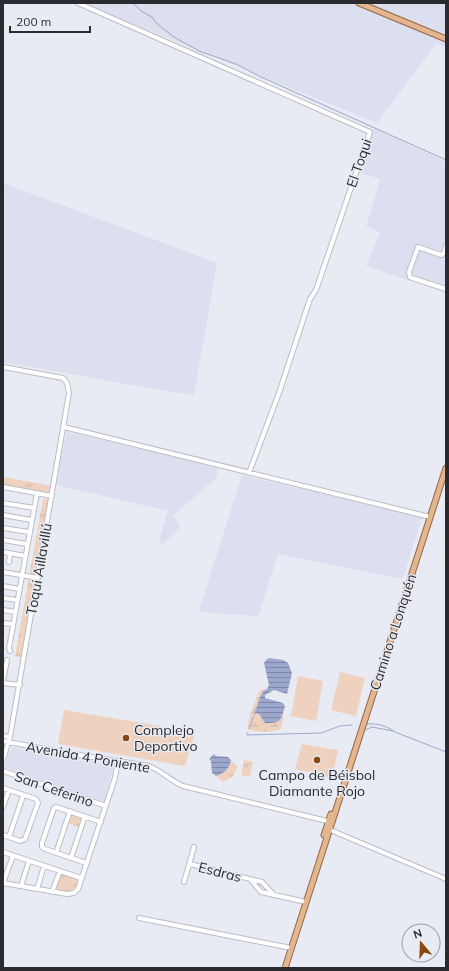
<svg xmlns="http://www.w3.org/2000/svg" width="449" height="971" font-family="Mulish,sans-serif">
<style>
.built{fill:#dbdfef}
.grass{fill:url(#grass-tufts)}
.wetland{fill:url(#wetland-marsh)}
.garden{fill:#eed2bf}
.water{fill:url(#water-rules)}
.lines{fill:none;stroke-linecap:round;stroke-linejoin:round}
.stream{stroke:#9ca7cd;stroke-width:1}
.minor-casing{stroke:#bbbdc5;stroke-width:6}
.major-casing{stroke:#966640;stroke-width:7}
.minor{stroke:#fff;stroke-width:4}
.major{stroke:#e3b692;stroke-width:5}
.poi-dot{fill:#88490d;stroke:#e8ebf3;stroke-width:1.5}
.labels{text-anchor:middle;stroke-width:3;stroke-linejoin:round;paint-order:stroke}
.street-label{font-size:14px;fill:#2a2b2e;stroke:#e8ebf3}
.poi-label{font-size:14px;fill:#2a2b2e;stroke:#e8ebf3;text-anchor:start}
</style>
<defs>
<pattern id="grass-tufts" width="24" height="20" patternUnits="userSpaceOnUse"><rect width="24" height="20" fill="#eed2bf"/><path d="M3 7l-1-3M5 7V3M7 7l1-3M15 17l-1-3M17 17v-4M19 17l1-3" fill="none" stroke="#ccb4a4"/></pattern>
<pattern id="wetland-marsh" width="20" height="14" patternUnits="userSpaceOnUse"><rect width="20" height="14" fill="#eed2bf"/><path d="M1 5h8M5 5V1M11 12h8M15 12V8" fill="none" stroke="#ccb4a4"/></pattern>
<pattern id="water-rules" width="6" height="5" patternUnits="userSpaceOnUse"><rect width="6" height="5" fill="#9ca7cd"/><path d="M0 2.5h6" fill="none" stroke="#7f88a7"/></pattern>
</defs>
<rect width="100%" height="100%" fill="#e8ebf3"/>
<!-- built -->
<path class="built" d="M82,3H446V47L436,44L377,123Z
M373,128L446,162V293L366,266L380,232L366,226L380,179L358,172Z
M3,183L217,263L194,395L149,388L3,362Z
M67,432L218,467L217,477L173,516L181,527L162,545L159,540L168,511L56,485L59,472L58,471Z
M242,475L422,517L403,579L278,554L258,617L236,614L231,615L199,611Z
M12,747L114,765L104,802L4,768Z"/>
<!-- grass -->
<path class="grass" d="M3,477L53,486L51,494L3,485Z
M43,499H48L47,510L21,657L15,656Z
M231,760L238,767L232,777L223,782L216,776C224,774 229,768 231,760Z
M244,760L253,762L250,777L241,775Z
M71,813L82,817L79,827L68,823Z
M61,874L78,879L75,888L69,892L55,890Z"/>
<!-- wetland -->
<path class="wetland" d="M267,689L263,692L253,718L256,713L259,714L265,723L280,720L285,706L281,729C272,733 256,732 247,729L250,715L258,694L259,691Z"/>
<!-- garden -->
<path class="garden" d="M340,672L365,678L356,716L331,710Z
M298,676L323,681L316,721L291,716Z
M64,710L195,732L185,766L58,744Z
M302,744L338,750L333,773L328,777L295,769Z"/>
<!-- water -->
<path class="water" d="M269,658L283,660L288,663L292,673L287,694L274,690L265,695V698L283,703L285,706C280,721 282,723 265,723L259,714L256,713L253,718L260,697L263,692L267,689L269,685L264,663L266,660Z
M214,754L216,756L228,757L231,760C229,769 225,773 216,776L212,773L211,761L209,759Z"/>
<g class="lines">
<!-- stream -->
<path class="stream" d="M133,3L141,11L152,17L157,24L174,37L199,51L236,64L259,76L446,160
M367,724C377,723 387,726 395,732L446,752
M249,729L253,718
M365,730L372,727L393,731
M247,733V735L321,733L340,726L352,725"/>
<!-- minor casing -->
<g class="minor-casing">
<path id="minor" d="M78,3L370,132L316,290L310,299L279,393L249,473
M446,246L444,253L441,255L418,247L409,272L410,277L412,278L446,289
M3,367L63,378L67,383L69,393L10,737L3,760
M64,427L430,517
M3,487L52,496
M3,503L34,508
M3,515L31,520
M3,528L29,532
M3,540L27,544
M3,552L25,556
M9,562L10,553
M3,572L38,578
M3,586L19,589
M3,598L17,600
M3,610L15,612
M3,623L13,624
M10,651L9,648L37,493
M3,681L7,660
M3,683L20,685
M3,736L10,737
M3,741L73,754L149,766C162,771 171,781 183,786L331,822
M3,771L106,806
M3,788L36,799L38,803L25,839L20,841L3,835
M3,807L9,790
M328,829L446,879
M9,837L23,796
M3,852L81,878
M56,853L70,811
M71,858L85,816
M86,863L45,849L42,847V843L54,808L56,807L101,822
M190,864L262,882L274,895
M251,880L261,892L306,902
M184,882L194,847
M3,883L67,894L74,893L78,889L115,778L118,761
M3,883L13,856
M21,886L29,861
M37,889L44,866
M52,892L60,871
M139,918L291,948"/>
</g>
<!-- major casing -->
<g class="major-casing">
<path id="major" d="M359,3L446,39
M324,835L331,814
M285,968L446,468"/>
</g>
<!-- minor -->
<use href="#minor" class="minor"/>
<!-- major -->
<use href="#major" class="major"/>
</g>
<!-- markers -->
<g class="poi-dot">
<circle cx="126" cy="738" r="4"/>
<circle cx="317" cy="760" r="4"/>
</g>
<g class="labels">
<!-- street labels -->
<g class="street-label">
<text transform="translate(359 163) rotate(-71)" y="5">El Toqui</text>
<text transform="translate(39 569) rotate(-80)" y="5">Toqui Aillavillú</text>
<text transform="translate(393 632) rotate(-72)" y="5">Camino a Lonquén</text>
<text transform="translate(88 757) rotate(10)" y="5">Avenida 4 Poniente</text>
<text transform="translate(54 789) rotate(19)" y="5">San Ceferino</text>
<text transform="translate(220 872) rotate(14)" y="5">Esdras</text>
</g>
<!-- poi labels -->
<g class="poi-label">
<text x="134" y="735">Complejo<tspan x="134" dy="16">Deportivo</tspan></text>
<text x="317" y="780" text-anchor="middle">Campo de Béisbol<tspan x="317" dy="16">Diamante Rojo</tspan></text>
</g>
</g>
<!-- border -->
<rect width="449" height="971" fill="none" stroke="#2a2b2e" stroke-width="8"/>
<!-- north arrow -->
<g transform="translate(421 943) rotate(341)"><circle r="19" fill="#e8ebf3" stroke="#9c9ea4"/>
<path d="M0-3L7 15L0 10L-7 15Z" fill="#88490d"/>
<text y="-6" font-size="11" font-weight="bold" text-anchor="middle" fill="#2a2b2e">N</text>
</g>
<!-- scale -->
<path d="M10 26v6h80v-6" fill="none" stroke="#2a2b2e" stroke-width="2"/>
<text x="16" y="26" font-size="12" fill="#2a2b2e" stroke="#e8ebf3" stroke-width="3" paint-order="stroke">200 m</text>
</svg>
